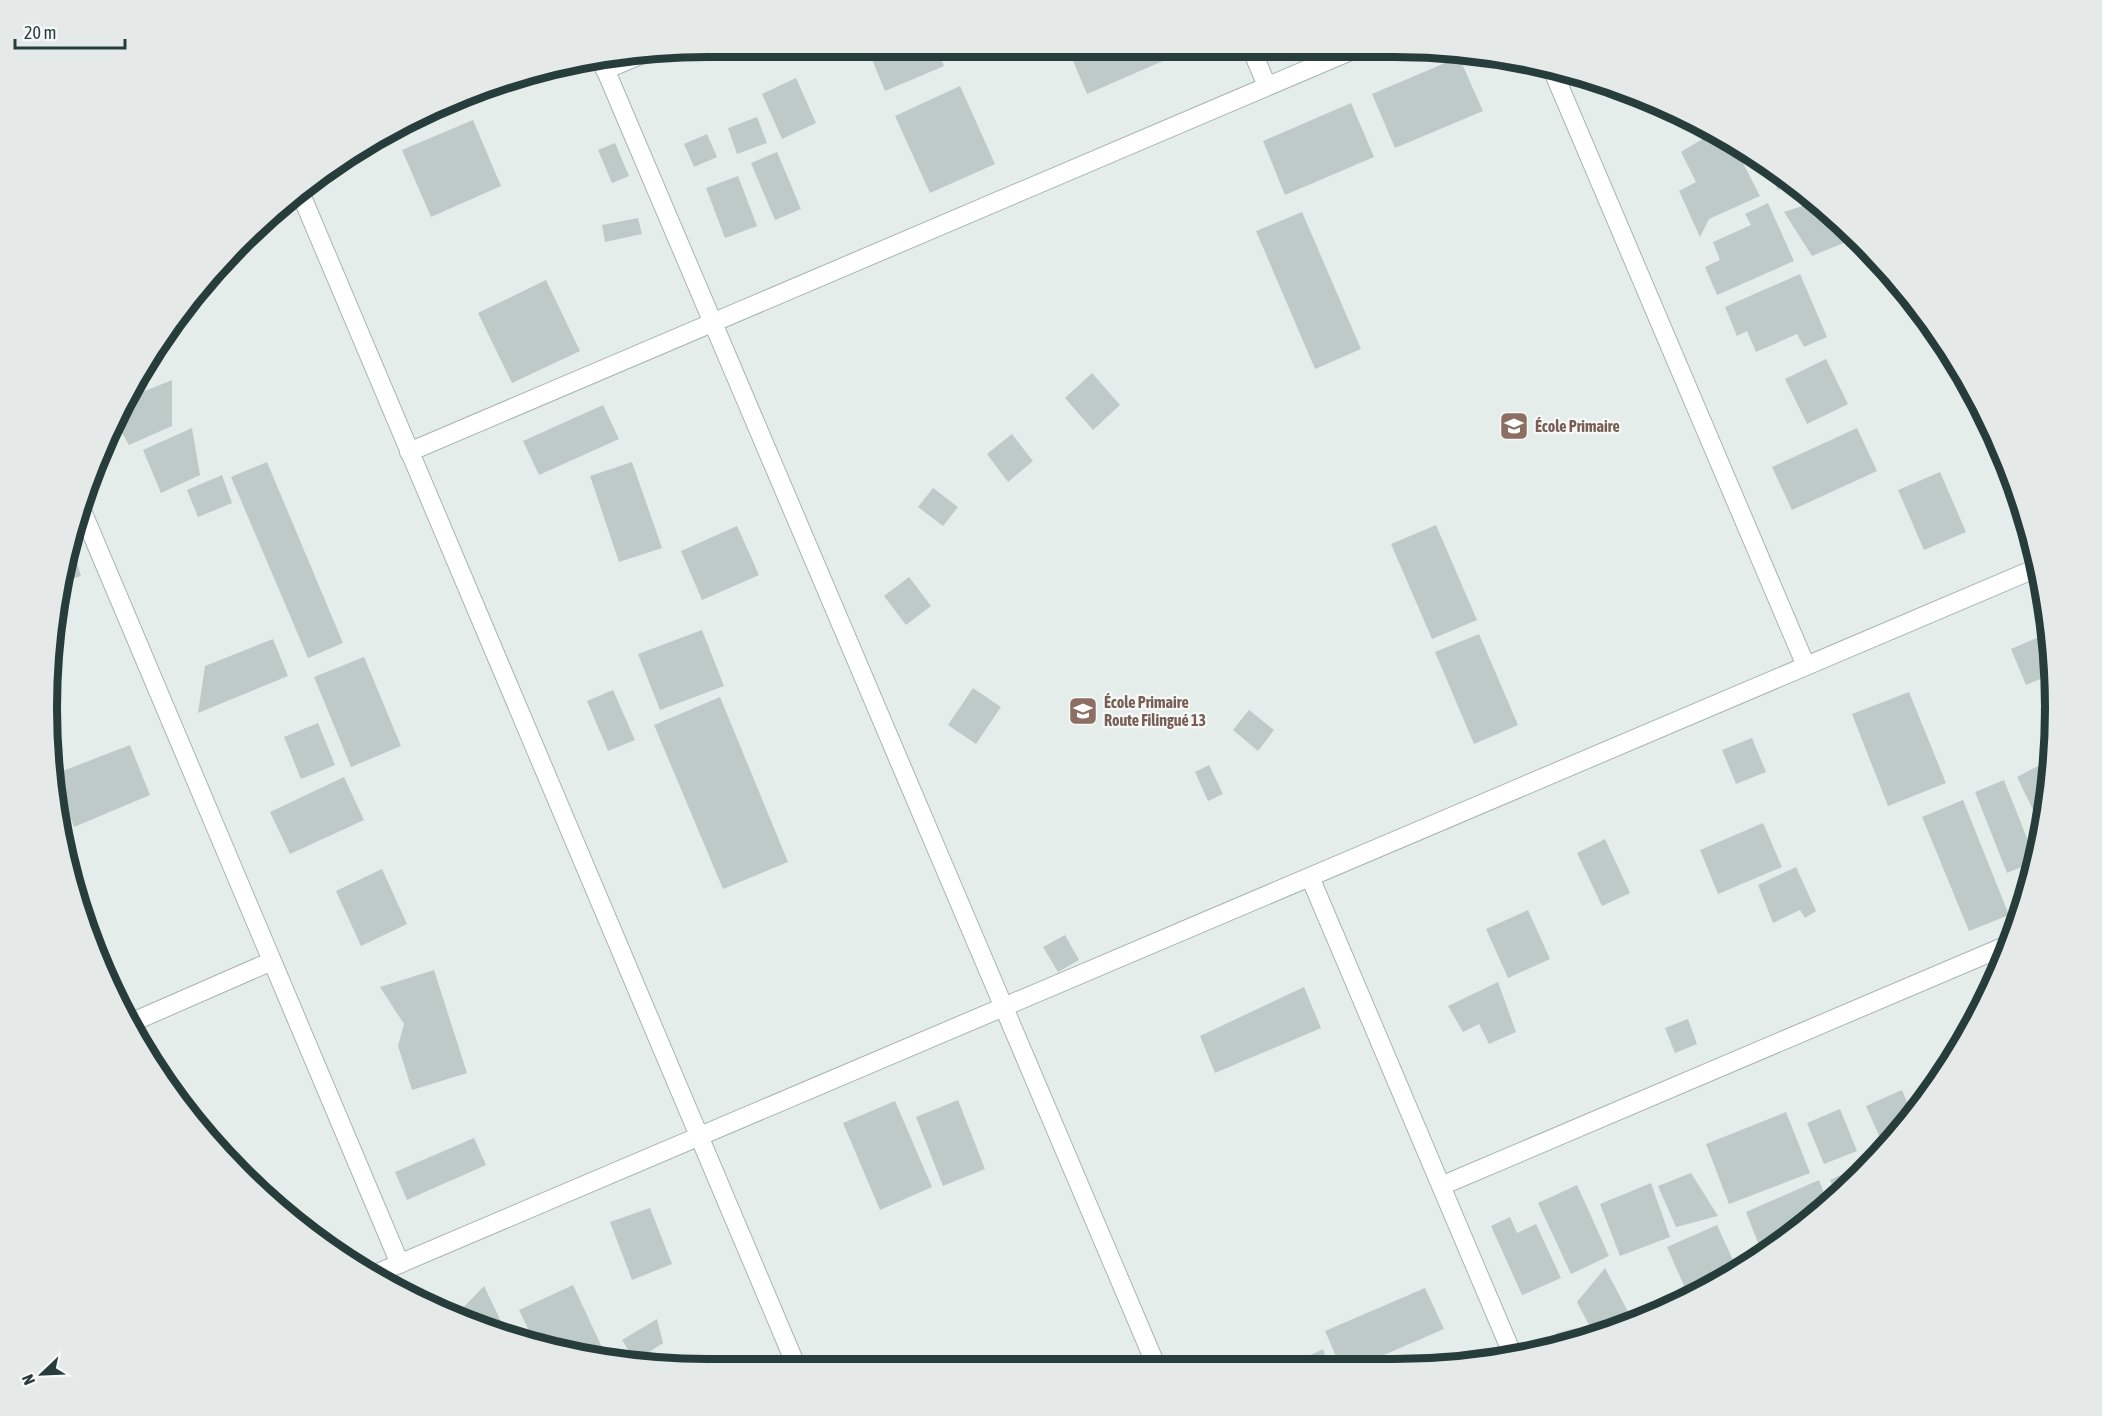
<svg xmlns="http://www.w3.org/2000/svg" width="2102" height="1416" font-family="'Asap Condensed',sans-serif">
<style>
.building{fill:#becac8}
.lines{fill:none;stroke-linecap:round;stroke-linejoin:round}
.minor-casing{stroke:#a8b5b3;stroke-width:20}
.minor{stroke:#fff;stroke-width:18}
.labels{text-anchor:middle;stroke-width:4.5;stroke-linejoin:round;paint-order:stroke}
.education-label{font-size:16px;font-weight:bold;fill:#785e54;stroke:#f6f9f8;text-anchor:start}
.rim{fill:none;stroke:#263d3b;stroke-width:8}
</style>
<rect width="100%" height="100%" fill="#e5edeb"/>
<!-- building -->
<path class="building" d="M1158,48L1163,61L1087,94L1068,49Z
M868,50H937L944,66L885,91Z
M1459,57L1483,111L1395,148L1372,94Z
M796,78L816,123L782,139L762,94Z
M960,86L995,164L930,193L895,116Z
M1351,103L1374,157L1285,195L1263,141Z
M757,117L767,143L737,154L728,128Z
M473,120L501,186L431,217L402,150Z
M1714,132L1733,144L1760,196L1709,219L1700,237L1679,191L1696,182L1681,152Z
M707,134L717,157L694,167L684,144Z
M615,143L629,176L612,183L598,150Z
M777,152L801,209L775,220L751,163Z
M1763,162L1796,182L1778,190Z
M738,176L757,226L725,238L706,188Z
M1817,201L1858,237L1812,256L1784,212Z
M1768,203L1794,261L1717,295L1705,267L1720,260L1713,242L1751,225L1745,214Z
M1302,212L1361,349L1315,369L1256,231Z
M638,218L642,234L605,242L602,225Z
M1800,274L1827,337L1804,347L1797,334L1756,352L1747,331L1737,336L1725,307Z
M546,280L580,351L512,383L478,313Z
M1826,359L1848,404L1807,424L1785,379Z
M1092,373L1120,405L1093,430L1065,398Z
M172,380V426L129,445L116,422L130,397Z
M603,405L619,439L539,475L523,441Z
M192,428L200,475L161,493L143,450Z
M1857,428L1877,471L1792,510L1772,467Z
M1012,434L1033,461L1008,482L987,454Z
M267,462L343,643L308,658L231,477Z
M632,462L662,548L619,562L590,476Z
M1940,472L1966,532L1924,550L1898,490Z
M222,475L232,503L198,517L187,490Z
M933,488L958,507L943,526L918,507Z
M1436,525L1477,620L1432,639L1391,544Z
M737,526L759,575L702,600L681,551Z
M70,541L81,576L68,580L64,567Z
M909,577L931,606L906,625L884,596Z
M56,615L64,630L53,636Z
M702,630L724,686L660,710L638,654Z
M2048,633L2052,674L2026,685L2011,649Z
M1479,634L1518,725L1474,744L1435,652Z
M273,639L288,676L198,713L205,666Z
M364,657L401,746L351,767L314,677Z
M973,688L1001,707L976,744L948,725Z
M613,690L635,740L608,751L587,701Z
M1909,692L1946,783L1888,806L1852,714Z
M720,697L788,862L723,889L654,725Z
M2055,703V708L2052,741L2040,709Z
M1249,710L1274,730L1258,751L1233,730Z
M318,723L335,765L301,779L284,737Z
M1752,738L1766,772L1736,784L1722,750Z
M130,745L150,795L74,827L55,774Z
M1209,765L1223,794L1208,801L1195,772Z
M2038,766L2048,786L2043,830L2017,777Z
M344,777L364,820L290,854L270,812Z
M2004,780L2036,861L2007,873L1975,792Z
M1963,800L2009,915L1969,931L1922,817Z
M1763,823L1782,867L1718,894L1700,850Z
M61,827L81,877L72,885L59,837Z
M1605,839L1630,893L1602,906L1577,853Z
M1796,867L1816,911L1805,918L1800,910L1773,923L1758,885Z
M382,869L407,924L361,946L336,891Z
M1528,910L1550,959L1508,978L1486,929Z
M1065,935L1079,960L1058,972L1043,947Z
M434,970L467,1073L412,1090L398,1046L404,1024L380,987Z
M1498,982L1516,1032L1489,1044L1479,1024L1463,1032L1448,1006Z
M1304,987L1321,1028L1215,1073L1200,1036Z
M1688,1019L1697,1044L1675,1053L1665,1028Z
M141,1031L155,1063H154L133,1035Z
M1902,1090L1912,1114L1895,1135L1881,1140L1866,1106Z
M958,1100L985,1169L943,1186L916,1117Z
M895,1101L932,1187L880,1210L843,1123Z
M1840,1109L1857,1151L1824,1164L1807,1123Z
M1786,1112L1810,1173L1729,1204L1706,1144Z
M474,1138L486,1165L407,1200L395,1172Z
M1867,1163L1869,1167L1862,1176L1837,1196L1830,1180Z
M1691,1173L1718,1216L1676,1227L1658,1186Z
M1819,1180L1828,1203L1759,1259L1757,1256L1760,1248L1746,1212Z
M1651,1183L1670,1237L1620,1256L1600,1204Z
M1577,1185L1609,1256L1571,1274L1538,1203Z
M650,1208L672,1264L632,1280L610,1222Z
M1510,1217L1517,1233L1536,1224L1561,1278L1522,1295L1491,1226Z
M1717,1225L1738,1271L1689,1297L1667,1247Z
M1605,1268L1634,1323L1561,1345L1556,1333L1589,1325L1577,1302Z
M573,1285L606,1356L600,1359L579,1357L534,1341L519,1310Z
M484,1286L506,1332L456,1315Z
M1425,1288L1444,1329L1349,1370H1342L1325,1331Z
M657,1319L663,1343L635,1361L622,1340Z
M1323,1349L1330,1370H1280Z"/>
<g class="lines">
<!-- minor casing -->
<g class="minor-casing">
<path id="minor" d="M1251,48L1267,86
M600,57L1158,1370
M1552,69L1806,666
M605,70L647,52
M300,192L798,1370
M409,452L1360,47
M80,506L400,1264
M1310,877L1514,1358
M128,1024L272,961
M1441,1186L2010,944
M373,1275L2039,567"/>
</g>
<!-- minor -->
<use href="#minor" class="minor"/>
</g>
<!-- icons -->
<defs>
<g id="school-square" transform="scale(1.5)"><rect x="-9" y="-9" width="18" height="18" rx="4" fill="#8d6e63" stroke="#f6f9f8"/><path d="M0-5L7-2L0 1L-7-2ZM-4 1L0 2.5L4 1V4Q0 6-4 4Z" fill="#fff"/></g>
</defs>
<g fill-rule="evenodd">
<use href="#school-square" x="1514" y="426"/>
<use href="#school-square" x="1083" y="711"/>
</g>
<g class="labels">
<!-- education labels -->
<g class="education-label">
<text x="1535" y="432">École Primaire</text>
<text x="1104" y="708">École Primaire<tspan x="1104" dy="18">Route Filingué 13</tspan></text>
</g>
</g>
<!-- crop -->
<path d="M0 0H2102V1416H0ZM708 57H1394A651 651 0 0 1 2045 708V708A651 651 0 0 1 1394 1359H708A651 651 0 0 1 57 708V708A651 651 0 0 1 708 57Z" fill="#e5eae9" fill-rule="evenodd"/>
<path class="rim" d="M708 57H1394A651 651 0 0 1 2045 708V708A651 651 0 0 1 1394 1359H708A651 651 0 0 1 57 708V708A651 651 0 0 1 708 57Z"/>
<!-- north arrow -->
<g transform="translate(42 1374) rotate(247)" stroke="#f6f9f8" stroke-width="4.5" paint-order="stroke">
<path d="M0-4.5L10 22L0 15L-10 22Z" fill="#263d3b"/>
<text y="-9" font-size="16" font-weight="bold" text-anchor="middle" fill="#263d3b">N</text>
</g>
<!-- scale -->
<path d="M15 39v9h110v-9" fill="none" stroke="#263d3b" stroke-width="3"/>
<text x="24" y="39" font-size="18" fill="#263d3b" stroke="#f6f9f8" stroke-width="4.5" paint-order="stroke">20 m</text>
</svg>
